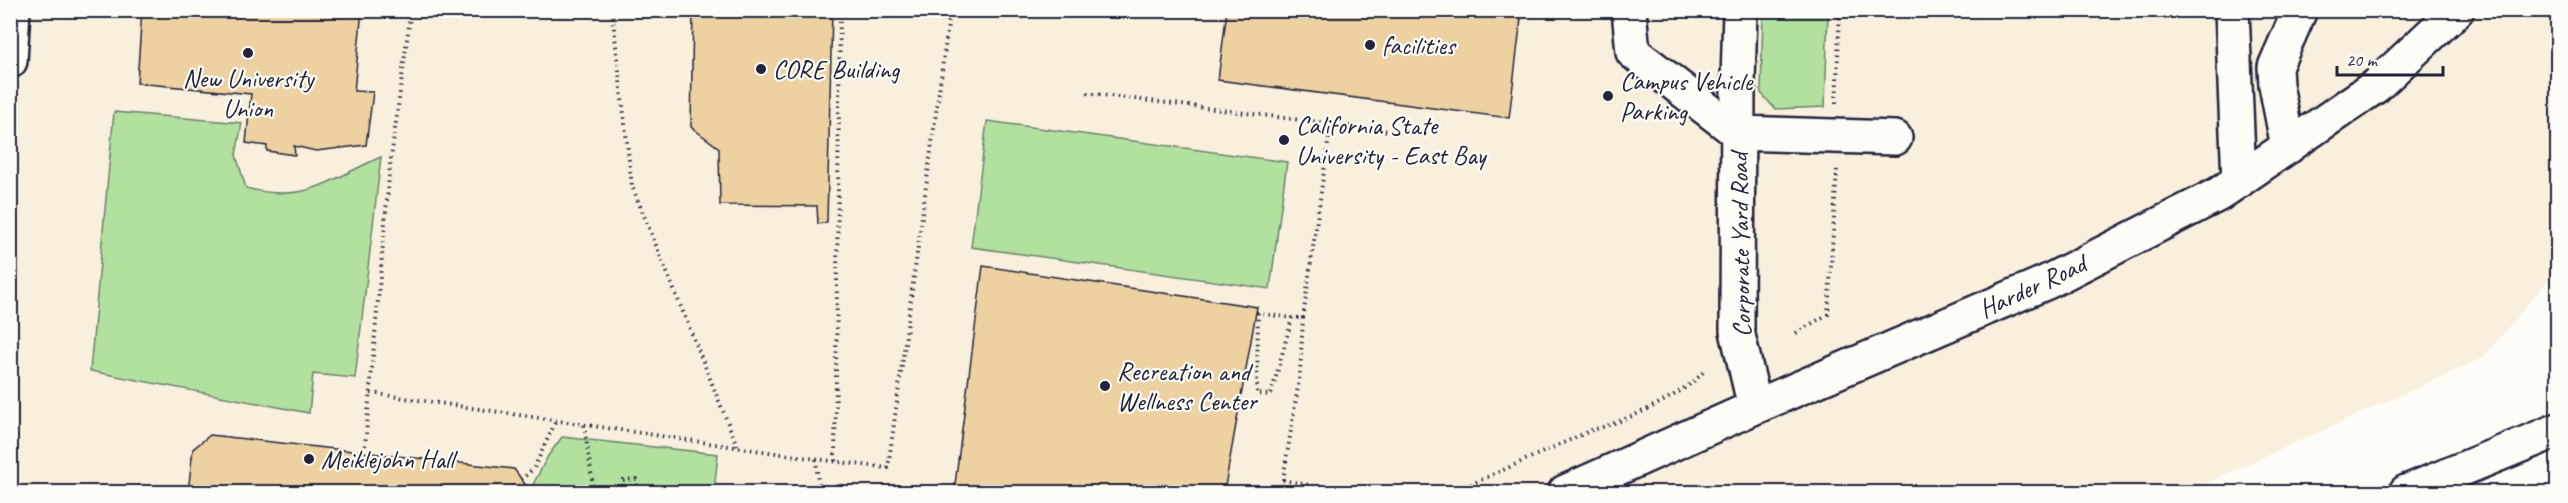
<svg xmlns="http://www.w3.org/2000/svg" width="2568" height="503" font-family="Caveat,sans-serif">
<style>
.built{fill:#f8efdd}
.green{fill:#b2e09f;stroke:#6a816d;stroke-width:1.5}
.building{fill:#edd1a1;stroke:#22223b;stroke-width:1.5}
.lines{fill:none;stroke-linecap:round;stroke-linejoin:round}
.minor-casing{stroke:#22223b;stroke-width:38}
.path{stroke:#22223b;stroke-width:4;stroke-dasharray:1.5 4.5;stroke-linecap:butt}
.minor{stroke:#fdfcf7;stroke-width:33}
.poi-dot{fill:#22223b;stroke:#fdfcf7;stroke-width:2}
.labels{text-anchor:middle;stroke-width:4.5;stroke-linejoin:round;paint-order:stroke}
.poi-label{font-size:26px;fill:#22223b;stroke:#fdfcf7;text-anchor:start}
.street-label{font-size:26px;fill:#22223b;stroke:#fdfcf7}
</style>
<rect width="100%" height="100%" fill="#fdfcf7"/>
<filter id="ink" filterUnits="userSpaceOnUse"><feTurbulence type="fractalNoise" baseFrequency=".0167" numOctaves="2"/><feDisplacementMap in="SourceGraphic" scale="12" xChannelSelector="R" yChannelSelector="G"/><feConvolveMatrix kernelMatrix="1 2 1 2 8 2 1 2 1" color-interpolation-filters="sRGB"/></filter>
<g filter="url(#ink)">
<!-- built -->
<path class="built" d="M10,11H2557V269L2483,358L2186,492H11Z"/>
<!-- green -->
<path class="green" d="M1763,11H1828L1825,107L1775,109L1761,93Z
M114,112L242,123L236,155L246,188C307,204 328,180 381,157L355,378L313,374L309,413L90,371Z
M987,121L1287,162L1270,289L971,247Z
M562,437L718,454L714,492H529L548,456Z"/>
<!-- building -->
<path class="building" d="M142,10H362L354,91L373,92L366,145L316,151L294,146L295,155L267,151V146L246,143L251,94L137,83Z
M693,10H832L827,222L818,224L817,206L720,205L719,148L691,127Z
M1227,10H1522L1509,118L1218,80Z
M983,266L1257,307L1224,492H954Z
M210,435L514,469L527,487L526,492H188L193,449Z"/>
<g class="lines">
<!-- minor casing -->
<g class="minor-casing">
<path id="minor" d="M1629,10L1633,52L1738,133L1895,138
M1740,10L1738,83L1737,331L1755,407
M2232,10L2239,181
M10,61L13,10
M2288,147L2276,85L2275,67L2300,10
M1565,492L1755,407L2047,282L2219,194L2376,86L2457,10
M2406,492L2558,430"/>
</g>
<!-- path -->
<path class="path" d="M612,10L632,186L738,448
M1087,93L1389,131
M1836,103L1840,10
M1303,318L1331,122
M1796,333L1828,314L1837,169
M371,393L816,459L819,492
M584,425L594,492
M365,446L390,166L411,10
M816,459L888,468L950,10
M835,461L840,10
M521,480L534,468L556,421
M1283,480L1300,374L1303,318H1292L1271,395L1257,394L1258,313L1292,318
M622,492L623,480L636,479L637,492
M1281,492L1283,480L1345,492
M1454,492L1592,430C1624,422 1685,395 1705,370"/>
<!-- minor -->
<use href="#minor" class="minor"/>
</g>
</g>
<!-- markers -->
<g class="poi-dot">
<circle cx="1370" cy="45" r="6"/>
<circle cx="248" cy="53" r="6"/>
<circle cx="761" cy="69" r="6"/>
<circle cx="1608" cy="96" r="6"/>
<circle cx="1284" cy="140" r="6"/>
<circle cx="1105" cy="386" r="6"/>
<circle cx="309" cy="459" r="6"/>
</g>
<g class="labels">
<!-- poi labels -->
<g class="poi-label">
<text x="1382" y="54">facilities</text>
<text x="773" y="78">CORE Building</text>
<text x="248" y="87" text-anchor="middle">New University<tspan x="248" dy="30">Union</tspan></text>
<text x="1620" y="90">Campus Vehicle<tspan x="1620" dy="30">Parking</tspan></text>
<text x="1296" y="134">California State<tspan x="1296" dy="30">University - East Bay</tspan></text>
<text x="1117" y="380">Recreation and<tspan x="1117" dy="30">Wellness Center</tspan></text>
<text x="321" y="468">Meiklejohn Hall</text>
</g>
<!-- street labels -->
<g class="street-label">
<text transform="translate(1740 245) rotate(-91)" y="9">Corporate Yard Road</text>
<text transform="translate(2032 286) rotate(-25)" y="9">Harder Road</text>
</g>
</g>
<!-- margin -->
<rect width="2568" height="503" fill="none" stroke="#fdfcf7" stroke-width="36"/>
<rect x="18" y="18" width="2532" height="467" fill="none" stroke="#22223b" stroke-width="2" filter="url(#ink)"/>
<!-- scale -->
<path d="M2337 66v9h106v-9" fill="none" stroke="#22223b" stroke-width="3"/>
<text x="2346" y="66" font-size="18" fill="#22223b" stroke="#fdfcf7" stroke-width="4.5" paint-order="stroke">20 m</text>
</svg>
